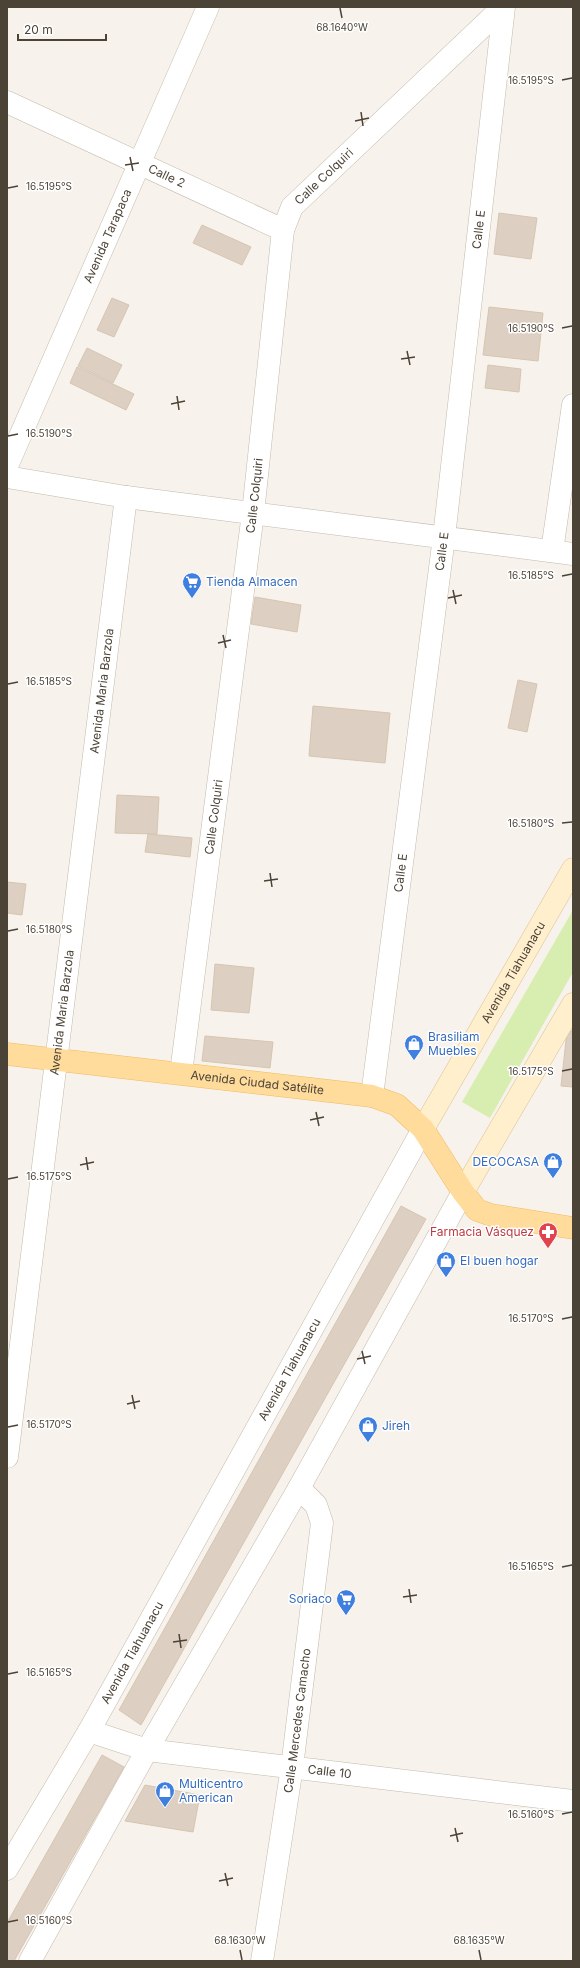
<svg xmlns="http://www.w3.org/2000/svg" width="580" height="1968" font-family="Inter,sans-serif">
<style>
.green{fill:#d7eeb0}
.building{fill:#ddd0c2;stroke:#d6c5b1}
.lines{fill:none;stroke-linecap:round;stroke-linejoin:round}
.minor-casing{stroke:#c4baac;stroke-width:23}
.secondary-casing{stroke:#dbc496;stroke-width:23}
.primary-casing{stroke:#f1bb5f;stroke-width:23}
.minor{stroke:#fff;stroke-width:22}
.secondary{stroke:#ffefcd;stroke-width:22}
.primary{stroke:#ffdc9c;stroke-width:22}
.ticks{fill:none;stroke:#4c4337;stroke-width:1.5}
.labels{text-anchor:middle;stroke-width:3;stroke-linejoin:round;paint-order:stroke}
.street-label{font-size:12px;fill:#4c4337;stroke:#fff}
.shop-label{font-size:12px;fill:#366cbe;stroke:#fff;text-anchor:start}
.health-label{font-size:12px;fill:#be3a42;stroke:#fff;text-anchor:end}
.ticks-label{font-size:10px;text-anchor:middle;fill:#4c4337;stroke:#fff;stroke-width:3;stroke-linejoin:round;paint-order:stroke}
</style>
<rect width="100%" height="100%" fill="#f7f2eb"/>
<!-- green -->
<path class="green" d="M573,910V972L490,1118L462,1102Z"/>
<!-- building -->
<path class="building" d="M499,213L537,218L531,259L494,254Z
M202,225L251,247L242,265L193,243Z
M112,298L129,305L114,337L97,330Z
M489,307L543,313L538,361L483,355Z
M87,348L122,365L113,383L78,366Z
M488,365L521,369L519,392L485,388Z
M77,367L134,394L126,410L70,383Z
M255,597L301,605L297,632L251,624Z
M518,680L537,684L527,732L508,728Z
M313,706L390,713L385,763L309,756Z
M117,795L159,797L157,834L115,833Z
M148,834L192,838L190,857L145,852Z
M7,882L26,884L22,915L7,913Z
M215,964L254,968L249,1013L211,1010Z
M567,1031H573V1087L561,1086Z
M205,1036L273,1042L270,1068L202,1061Z
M401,1206L426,1219L141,1725L119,1710Z
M102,1755L124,1767L14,1961H7V1923Z
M145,1785L200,1795L193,1832L125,1821Z"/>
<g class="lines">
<!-- minor casing -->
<g class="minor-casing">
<g id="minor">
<path id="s1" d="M7,102L283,230"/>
<path id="s2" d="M7,466L208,7"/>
<path d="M7,477L126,497L573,554"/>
<path d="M552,551L573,405"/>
<path id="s3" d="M181,1073L253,513L283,230L292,207L503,7"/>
<path id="s4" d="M372,1096L444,537L504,7"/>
<path id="s5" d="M7,1457L126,497"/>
<path id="s6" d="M89,1731L147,1750L573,1801"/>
<path id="s7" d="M7,1869L89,1731L423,1129"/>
<path d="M30,1961L147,1750L299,1488L463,1192"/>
<path id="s8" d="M262,1961L292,1767L322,1523L316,1505L299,1488"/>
</g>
</g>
<!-- secondary casing -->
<g class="secondary-casing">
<g id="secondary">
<path id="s9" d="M423,1129L573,869"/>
<path d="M463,1192L573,1004"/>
</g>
</g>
<!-- primary casing -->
<g class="primary-casing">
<g id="primary">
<path id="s10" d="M7,1054L372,1096L397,1105L423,1129L463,1192L477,1210L491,1215L573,1228"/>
</g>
</g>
<!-- minor -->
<use href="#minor" class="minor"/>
<!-- secondary -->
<use href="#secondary" class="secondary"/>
<!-- primary -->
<use href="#primary" class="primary"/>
</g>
<!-- ticks -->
<path class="ticks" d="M340,8L342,18M562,80L572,78M361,112L363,126M355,121L369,118M130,157L133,171M125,165L139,163M8,188L18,186M562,328L572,326M407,351L410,365M401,359L415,357M177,396L179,410M171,404L185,401M8,436L18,434M562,576L572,574M453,590L456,604M448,598L462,595M223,635L226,648M218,643L231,640M8,684L18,682M562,823L572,822M270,873L272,887M264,881L278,879M8,931L18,929M562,1071L572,1069M316,1112L319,1126M310,1120L324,1117M86,1157L88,1170M80,1165L94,1162M8,1179L18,1177M562,1319L572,1317M362,1351L365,1364M357,1359L371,1356M132,1395L135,1409M127,1404L140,1401M8,1427L18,1425M562,1567L572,1565M409,1589L411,1603M403,1597L417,1595M179,1634L181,1648M173,1642L187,1640M8,1674L18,1672M562,1814L572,1812M455,1828L458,1842M450,1836L463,1833M225,1873L228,1886M219,1881L233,1878M8,1922L18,1920M240,1950L242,1960M479,1950L481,1960"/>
<!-- icons -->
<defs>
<g id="supermarket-pin" transform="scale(1)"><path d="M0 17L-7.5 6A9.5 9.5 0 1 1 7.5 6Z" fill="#3f7fe0" stroke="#fff"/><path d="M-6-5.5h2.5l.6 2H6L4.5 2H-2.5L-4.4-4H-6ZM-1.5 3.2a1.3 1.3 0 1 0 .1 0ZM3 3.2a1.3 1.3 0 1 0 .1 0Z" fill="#fff"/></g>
<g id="shop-pin" transform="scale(1)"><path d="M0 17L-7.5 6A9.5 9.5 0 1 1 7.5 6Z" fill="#3f7fe0" stroke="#fff"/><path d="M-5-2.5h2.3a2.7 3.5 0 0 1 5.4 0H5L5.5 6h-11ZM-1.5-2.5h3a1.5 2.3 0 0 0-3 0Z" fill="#fff"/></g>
<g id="pharmacy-pin" transform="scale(1)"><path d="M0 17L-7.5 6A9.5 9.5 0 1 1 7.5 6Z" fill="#e0444e" stroke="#fff"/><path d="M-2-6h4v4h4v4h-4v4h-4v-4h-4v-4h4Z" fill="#fff"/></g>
</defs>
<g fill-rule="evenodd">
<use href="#supermarket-pin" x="192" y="582"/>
<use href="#shop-pin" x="414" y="1044"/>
<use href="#shop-pin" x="553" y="1162"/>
<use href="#pharmacy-pin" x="548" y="1232"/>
<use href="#shop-pin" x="446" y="1261"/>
<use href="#shop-pin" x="368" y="1426"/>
<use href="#supermarket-pin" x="346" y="1599"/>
<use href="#shop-pin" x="165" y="1791"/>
</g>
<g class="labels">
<!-- street labels -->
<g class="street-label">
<text dy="4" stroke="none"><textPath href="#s1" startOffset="176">Calle 2</textPath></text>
<text dy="4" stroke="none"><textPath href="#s3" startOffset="918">Calle Colquiri</textPath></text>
<text dy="4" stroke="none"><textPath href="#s4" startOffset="873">Calle E</textPath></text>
<text dy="4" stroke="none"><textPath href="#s2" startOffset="251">Avenida Tarapaca</textPath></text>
<text dy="4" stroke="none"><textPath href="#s3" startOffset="582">Calle Colquiri</textPath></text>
<text dy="4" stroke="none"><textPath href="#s4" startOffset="549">Calle E</textPath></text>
<text dy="4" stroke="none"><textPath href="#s5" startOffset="772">Avenida Maria Barzola</textPath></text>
<text dy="4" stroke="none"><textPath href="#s3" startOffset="258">Calle Colquiri</textPath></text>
<text dy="4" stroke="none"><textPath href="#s4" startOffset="225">Calle E</textPath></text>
<text dy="4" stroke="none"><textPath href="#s9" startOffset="181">Avenida Tiahuanacu</textPath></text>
<text dy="4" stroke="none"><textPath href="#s5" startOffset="448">Avenida Maria Barzola</textPath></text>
<text dy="4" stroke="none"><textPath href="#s10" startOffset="252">Avenida Ciudad Satélite</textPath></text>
<text dy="4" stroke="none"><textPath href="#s7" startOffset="574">Avenida Tiahuanacu</textPath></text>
<text dy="4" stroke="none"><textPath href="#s7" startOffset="250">Avenida Tiahuanacu</textPath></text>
<text dy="4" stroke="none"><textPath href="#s8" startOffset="243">Calle Mercedes Camacho</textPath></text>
<text dy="4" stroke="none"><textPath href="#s6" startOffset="245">Calle 10</textPath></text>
</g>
<!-- shop labels -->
<g class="shop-label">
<text x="206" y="586">Tienda Almacen</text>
<text x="428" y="1041">Brasiliam<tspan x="428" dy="14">Muebles</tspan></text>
<text x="539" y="1166" text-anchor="end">DECOCASA</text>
<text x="460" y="1265">El buen hogar</text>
<text x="382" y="1430">Jireh</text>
<text x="332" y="1603" text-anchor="end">Soriaco</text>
<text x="179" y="1788">Multicentro<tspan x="179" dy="14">American</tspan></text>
</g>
<!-- health labels -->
<g class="health-label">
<text x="534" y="1236">Farmacia Vásquez</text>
</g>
</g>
<g class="ticks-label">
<text x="342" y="31">68.1640°W</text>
<text x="531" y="84">16.5195°S</text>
<text x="49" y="190">16.5195°S</text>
<text x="531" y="332">16.5190°S</text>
<text x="49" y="437">16.5190°S</text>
<text x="531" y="579">16.5185°S</text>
<text x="49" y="685">16.5185°S</text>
<text x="531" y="827">16.5180°S</text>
<text x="49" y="933">16.5180°S</text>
<text x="531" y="1075">16.5175°S</text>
<text x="49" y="1180">16.5175°S</text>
<text x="531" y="1322">16.5170°S</text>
<text x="49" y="1428">16.5170°S</text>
<text x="531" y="1570">16.5165°S</text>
<text x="49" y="1676">16.5165°S</text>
<text x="531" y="1818">16.5160°S</text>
<text x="49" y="1924">16.5160°S</text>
<text x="240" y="1944">68.1630°W</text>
<text x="479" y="1944">68.1635°W</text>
</g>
<!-- border -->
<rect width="580" height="1968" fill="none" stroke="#4c4337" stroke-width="16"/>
<!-- scale -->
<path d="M18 34v6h88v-6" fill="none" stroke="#4c4337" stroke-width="2"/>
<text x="24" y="34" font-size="12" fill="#4c4337" stroke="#ffffff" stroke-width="3" paint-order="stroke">20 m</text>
</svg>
